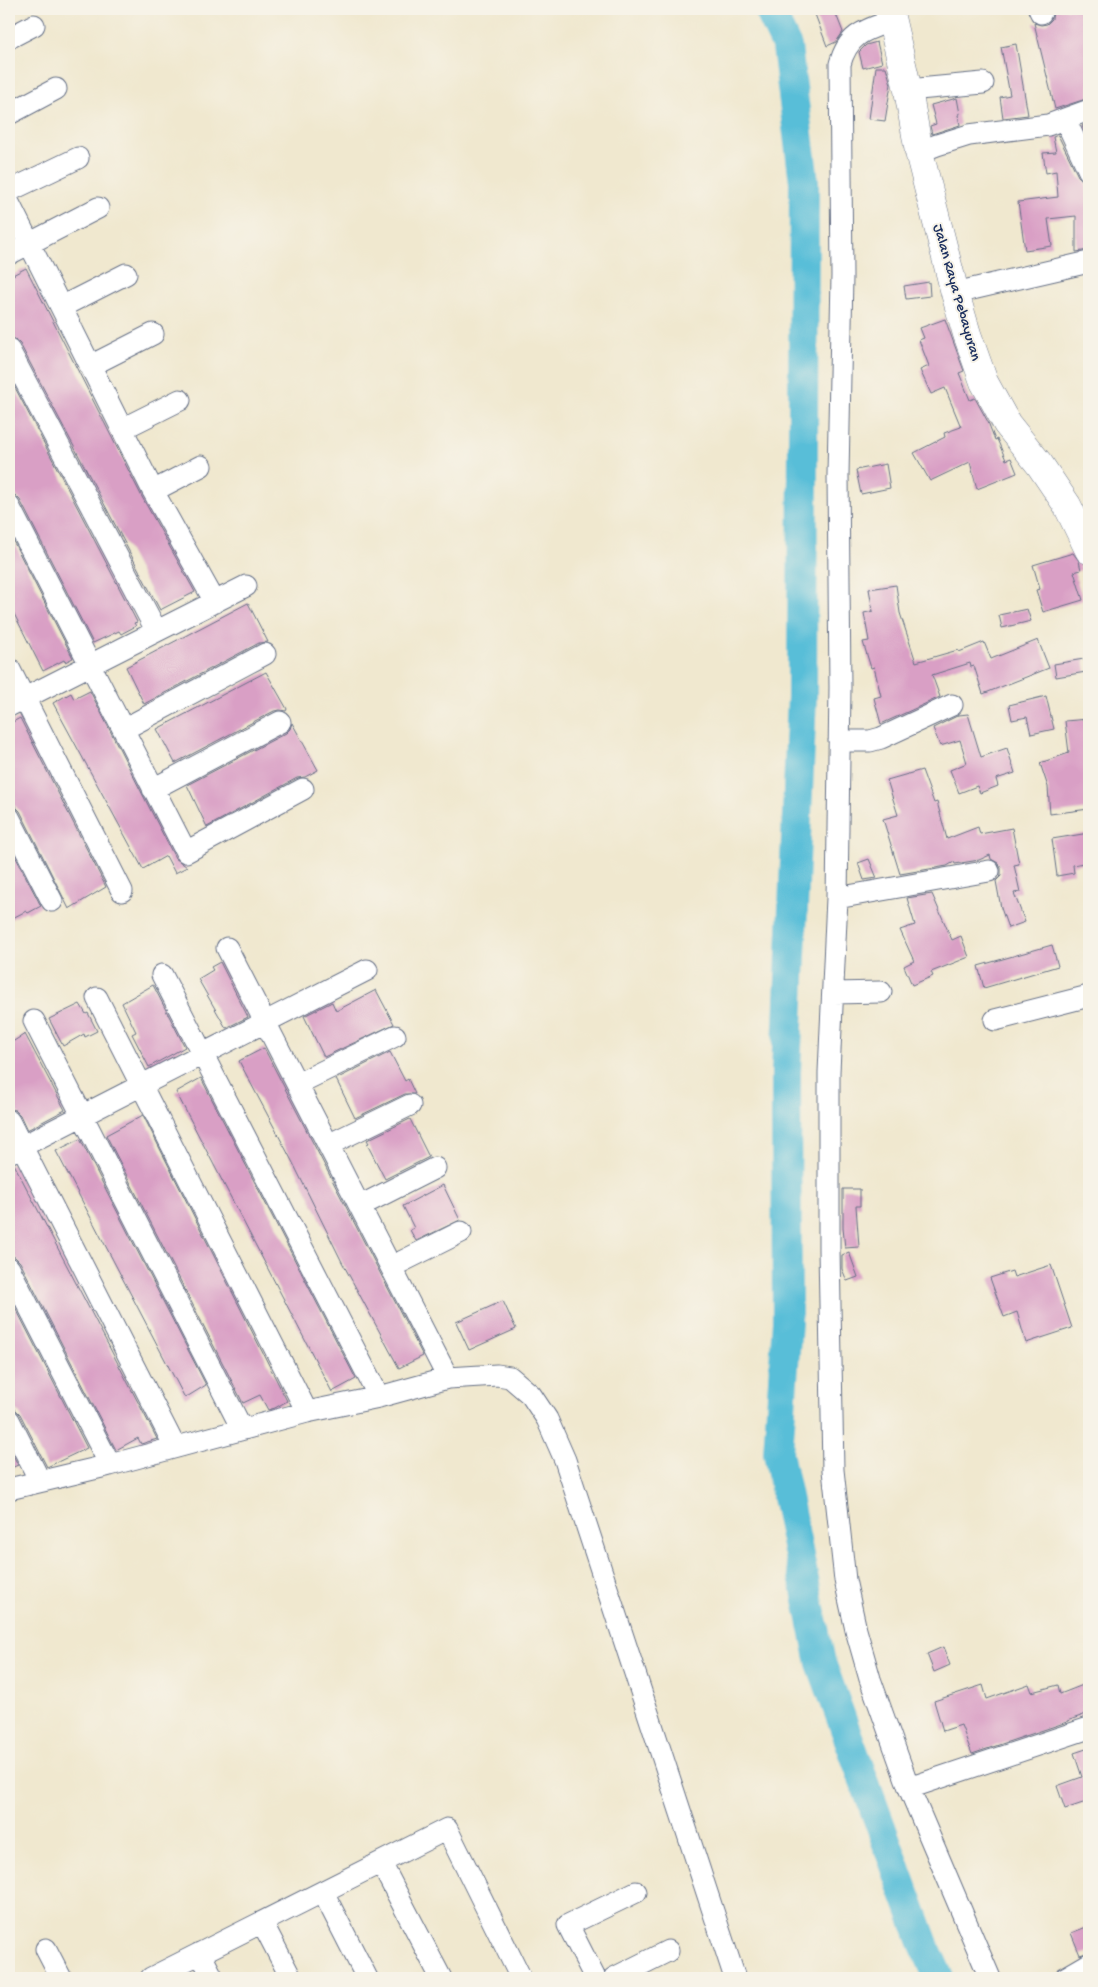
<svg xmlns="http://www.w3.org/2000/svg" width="1098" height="1987" font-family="'Gochi Hand',sans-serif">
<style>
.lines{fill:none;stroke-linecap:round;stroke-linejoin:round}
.river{stroke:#59bed8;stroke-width:30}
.building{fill:#d99fc5}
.minor-casing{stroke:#667086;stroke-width:23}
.major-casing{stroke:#667086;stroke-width:29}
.minor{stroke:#fff;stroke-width:21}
.major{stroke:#fff;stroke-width:28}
.labels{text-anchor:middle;stroke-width:4;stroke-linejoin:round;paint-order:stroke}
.street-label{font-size:15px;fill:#1b2f5e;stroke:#f7f3e8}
</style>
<rect width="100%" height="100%" fill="#f7f3e8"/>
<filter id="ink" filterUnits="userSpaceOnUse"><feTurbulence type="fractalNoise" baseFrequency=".02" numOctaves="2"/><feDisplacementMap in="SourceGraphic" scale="10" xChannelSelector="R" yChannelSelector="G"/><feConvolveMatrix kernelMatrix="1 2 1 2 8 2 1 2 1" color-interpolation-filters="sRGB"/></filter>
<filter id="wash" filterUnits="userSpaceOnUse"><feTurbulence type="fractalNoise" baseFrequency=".0096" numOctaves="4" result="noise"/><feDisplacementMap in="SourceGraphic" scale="20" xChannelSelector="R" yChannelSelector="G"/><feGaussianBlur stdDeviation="1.12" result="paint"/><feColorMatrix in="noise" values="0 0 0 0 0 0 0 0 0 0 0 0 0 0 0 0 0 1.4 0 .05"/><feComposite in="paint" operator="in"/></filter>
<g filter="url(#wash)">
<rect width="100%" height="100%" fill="#f0e8cf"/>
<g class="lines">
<!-- river -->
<path class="river" d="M769,9L787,47L804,182L802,697L786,1072L787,1321L778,1453L821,1663L923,1942L939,1978"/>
</g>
<g id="blocks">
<!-- building -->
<path class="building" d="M813,9H834L843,32L836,42L827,46Z
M1053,9H1089V98L1055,109L1034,23L1041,25L1047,24L1052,19Z
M877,42L882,63L863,68L859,52L866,45Z
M1016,44L1028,115L1003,118L1000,97L1010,95L1001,47Z
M876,67H886L891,84L885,121L869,119Z
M957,98L960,114L958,115L960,125L932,134L930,126L936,124L931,105Z
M1089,123V139H1088L1082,126Z
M1058,135L1078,176L1086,183L1089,214V250L1076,252V216L1048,219L1052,246L1025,250L1018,202L1058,197L1056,171L1046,173L1043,153L1056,152L1053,137Z
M26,268L142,497L195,592L160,610L20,344L15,339L9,338V277Z
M929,282L930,296L906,299L904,286Z
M945,319L964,371L959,373L970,400L975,398L988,422L995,440L997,439L1006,460L1011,458L1017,473L977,489L970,462L930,481L914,453L945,437L944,433L961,427L945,388L931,394L920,370L929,366L919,340L924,338L920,328Z
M9,376L137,622L134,623L136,626L121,634L119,631L93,643L20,500L15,495L9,494Z
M886,464L890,488L861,494L856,470Z
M9,533L73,658L65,662L64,660L43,671L9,604Z
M1073,553L1079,561L1081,570L1074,572L1083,600L1043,612L1036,590L1040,589L1033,565Z
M896,585L900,613L916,662L958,650L959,652L984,642L991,659L1038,640L1049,668L983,694L974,666L971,667L970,663L932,675L940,697L881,724L874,698L881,696L874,667L871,668L863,642L869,641L864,613L873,611L869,589Z
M248,603L268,642L259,643L144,704L126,667Z
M1027,609L1031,621L1002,628L999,615Z
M1084,659L1086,672L1056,677L1054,664Z
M266,672L287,709L286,711L280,710L274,711L175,763L157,729Z
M90,691L175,858L187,867L175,873L166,856L143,869L53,703L71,693L74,699Z
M1046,696L1054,729L1031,734L1027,717L1012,720L1009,705Z
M968,714L981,757L1007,748L1015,773L996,779L998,786L980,793L977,786L959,793L950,770L967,763L960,740L940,746L933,728L959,715Z
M20,718L106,887L69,909L20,811L15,806L9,805V724Z
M1089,719V809L1050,814L1048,787L1040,763L1069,753L1065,721Z
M292,723L318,770L305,777L297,778L207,827L187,785L286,733L290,729Z
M922,770L934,803L937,802L947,839L978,827L980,834L1012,828L1019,864L1014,865L1020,892L1014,893L1025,922L1008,928L1001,908L996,881L1001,876V868L998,863L991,859L990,855L979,860L955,864L954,862L947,866L900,874L883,819L898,815L887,780Z
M1089,833V862L1073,865L1074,873L1057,876L1052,839Z
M9,844L41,906L28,913L26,911L9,920Z
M869,859L877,878L864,880L858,863Z
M932,894L952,940L961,936L969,957L931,972L933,976L912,985L904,966L914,961L900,930L915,925L907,898Z
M1052,945L1058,966L984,988L978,966Z
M220,962L248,1017L226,1028L198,979L213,970L211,967Z
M153,985L185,1047L149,1067L132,1034L136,1032L122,1003Z
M376,990L394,1024L324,1057L304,1016L332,1002L336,1011Z
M80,1004L86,1014L88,1013L97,1031L85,1037L84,1034L63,1046L49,1019Z
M25,1034L65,1110L27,1130L20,1115L15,1110L9,1109V1044Z
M264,1048L423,1356L399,1368L342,1262L292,1161L239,1061Z
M390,1052L405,1081L408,1079L415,1094H405L355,1118L336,1079Z
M201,1078L356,1379L332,1392L176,1092Z
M143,1115L287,1401L275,1408L268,1410L260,1395L243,1403L106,1135Z
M410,1119L429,1157L385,1179L367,1144L369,1143L367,1140Z
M80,1139L206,1385L185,1398L56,1151Z
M14,1164L153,1431L157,1439L141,1444L138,1438L116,1450L20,1262L15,1257L9,1256V1165Z
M443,1185L460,1220L416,1241L410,1230L414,1228L403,1206Z
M843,1189H860V1206H856L859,1247L845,1248L843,1228Z
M849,1252L858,1277L847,1281L842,1269V1255Z
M1051,1265L1072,1328L1026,1343L1017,1312L1004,1317L990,1278L1012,1271L1014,1277Z
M9,1295L87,1448L47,1467L20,1414L15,1409L9,1408Z
M503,1301L516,1329L469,1350L456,1322Z
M9,1447L18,1465L9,1469Z
M943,1647L950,1665L934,1672L927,1654Z
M1029,1684L1032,1692L1058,1685L1060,1694L1083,1685L1089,1703V1713L1067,1721V1722L972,1754L961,1725L943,1731L934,1701L983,1685L987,1699Z
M1089,1748V1801L1065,1809L1057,1786L1082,1777L1074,1753Z
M1089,1926V1952L1080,1955L1071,1933Z"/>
</g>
</g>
<g filter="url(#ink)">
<use href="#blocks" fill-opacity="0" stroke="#667086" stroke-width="1"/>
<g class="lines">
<!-- minor casing -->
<g class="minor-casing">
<path id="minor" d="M1039,9L1041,13
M891,21C865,30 848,34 840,64L842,276L838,475L840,687L837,898L829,1072V1249L833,1470L845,1580L856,1630L870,1679L909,1788L990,1978
M9,38L34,25
M908,90L983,83
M9,114L56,89
M1065,119L1089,171
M919,152L937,145L969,135L1048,125L1089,110
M9,191L78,158
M9,203L153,491L215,602
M9,254L98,208
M955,293L1089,262
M61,307L126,274
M9,350L156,630
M90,366L153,334
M122,429L180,400
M153,491L201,466
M9,506L186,852L303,789
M9,668L122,891
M9,706L246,586
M124,729L265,654
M839,741H870L881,738L952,705
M153,789L280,722
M9,817L52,901
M837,898L989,871
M227,948L448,1378
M162,975L379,1397
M834,993L881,992
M97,998L307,1412
M995,1020L1089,996
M34,1021L242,1429
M297,1084L395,1036
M9,1121L175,1447
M328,1145L410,1105
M9,1153L367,970
M360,1206L435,1168
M391,1267L461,1232
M9,1268L110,1465
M9,1420L40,1481
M9,1489L110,1465L307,1412L379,1397L448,1378L497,1375L510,1377L531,1395L547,1419L565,1460L735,1978
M909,1788L1089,1728
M381,1863L441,1978
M323,1892L367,1978
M262,1922L291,1978
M46,1949L61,1978
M200,1953L213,1978
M151,1978L447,1829L521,1978
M595,1978L568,1925L636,1892
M614,1978L668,1951
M1065,1978L1089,1964"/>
</g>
<!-- major casing -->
<g class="major-casing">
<path id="major" d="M889,9L908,90L919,152L955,293L967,334L984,382L1007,424L1040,465L1067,505L1089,550"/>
</g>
<!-- minor -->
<use href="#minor" class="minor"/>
<!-- major -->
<use href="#major" class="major"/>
</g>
</g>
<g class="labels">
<!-- street labels -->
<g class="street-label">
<text transform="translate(958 292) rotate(74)" y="5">Jalan Raya Pebayuran</text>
</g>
</g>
<!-- margin -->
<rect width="1098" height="1987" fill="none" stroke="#f7f3e8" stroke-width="30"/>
</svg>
